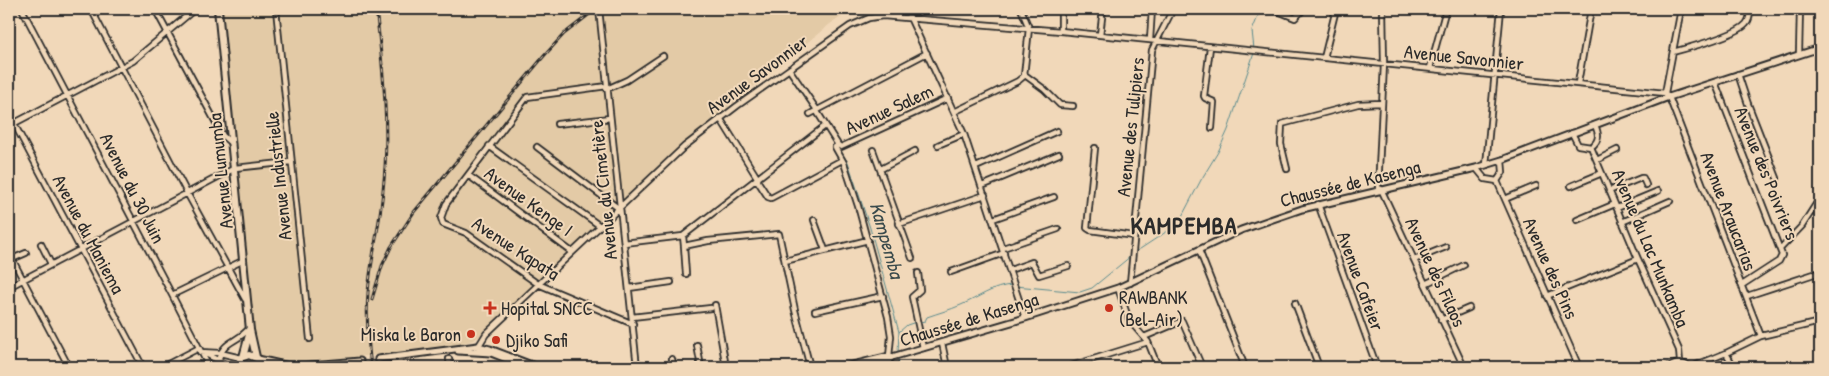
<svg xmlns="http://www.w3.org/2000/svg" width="1829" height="376" font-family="'Patrick Hand',sans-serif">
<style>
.built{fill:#e3caa6}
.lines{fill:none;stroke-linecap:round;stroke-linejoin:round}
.stream{stroke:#5a8b8e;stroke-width:1}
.major-tunnel{stroke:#c9b59d;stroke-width:5;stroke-dasharray:5 2.5;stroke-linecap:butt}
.minor-casing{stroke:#2b2b2b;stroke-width:8}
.major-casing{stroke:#2b2b2b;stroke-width:9}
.highway-casing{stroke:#2b2b2b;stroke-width:10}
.minor{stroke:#f1d8b9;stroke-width:4.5}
.major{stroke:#f1d8b9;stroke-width:5}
.highway{stroke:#f1d8b9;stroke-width:6}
.rail-casing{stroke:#2b2b2b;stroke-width:3}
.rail{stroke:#f1d8b9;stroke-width:1;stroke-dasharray:4;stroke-linecap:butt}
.poi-dot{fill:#c8321e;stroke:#f1d8b9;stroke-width:2}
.labels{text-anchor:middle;stroke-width:4;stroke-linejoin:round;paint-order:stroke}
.street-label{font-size:19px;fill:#2b2b2b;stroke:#f1d8b9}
.poi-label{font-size:19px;fill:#2b2b2b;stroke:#f1d8b9;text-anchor:start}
.water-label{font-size:20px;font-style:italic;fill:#3b4b4c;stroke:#f1d8b9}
.district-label{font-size:24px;font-weight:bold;letter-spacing:1px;fill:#2b2b2b;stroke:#f1d8b9}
</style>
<rect width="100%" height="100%" fill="#f1d8b9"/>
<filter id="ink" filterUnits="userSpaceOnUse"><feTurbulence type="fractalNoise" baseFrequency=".02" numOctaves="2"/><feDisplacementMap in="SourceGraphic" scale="10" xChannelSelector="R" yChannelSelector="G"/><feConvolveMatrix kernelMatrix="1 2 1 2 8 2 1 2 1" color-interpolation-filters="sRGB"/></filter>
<g filter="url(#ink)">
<!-- built -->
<path class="built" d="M221,9H854L830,24L711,121L638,187L491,328L474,340L452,346L435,349L258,367Z"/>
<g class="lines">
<!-- stream -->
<path class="stream" d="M1254,49L1252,31L1261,9
M789,75L813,110
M838,148L848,162L870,228L899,332L898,353
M1134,253L1175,226L1180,220L1201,180L1218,152L1228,130L1254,53
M1015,286L1080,292L1092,288L1131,256
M920,322L925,321L927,317C938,313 950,310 961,305C978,298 993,286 1012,285
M899,332L907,325L916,322
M898,357L899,367"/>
<!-- major-tunnel -->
<path class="major-tunnel" d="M360,361L378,359"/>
<!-- minor casing -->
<g class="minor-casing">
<path id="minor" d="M22,9L172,295L209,367
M91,9L187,193L245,299
M155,9L223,136L232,144
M276,9L310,339
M599,9L637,367
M906,9L964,134L1025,318
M1061,9V31
M1273,9L1295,18L1304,9
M1100,35L1103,9
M1150,40L1152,9
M1210,47L1204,96L1205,98L1214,102L1212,128
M1673,52C1688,48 1737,35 1746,24C1750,20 1750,14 1750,9
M1799,54L1800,9
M1324,58L1336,9
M1430,68L1446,9
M789,69L817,110
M1738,74L1748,104L1777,178
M1025,75L1044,89L1060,105L1073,106
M1715,82L1782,255L1779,261L1742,285
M1578,83L1591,9
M607,86L527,97L446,204L441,218L443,224L466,233L538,284L633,324
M607,89L627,80L663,56
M1665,93L1681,9
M816,110L838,145L841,147L948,98
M954,112L1018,81L1024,76L1029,28L1021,9
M9,114L143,367
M810,114L927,53
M720,118L758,179
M557,124L610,118
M9,126L133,61L195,9
M1572,133L1578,145L1591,147C1600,141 1599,134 1595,125
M838,145L835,147L844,163L858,206L888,317L891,336L888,367
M938,145L964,134
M489,146L600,226
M537,147L618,208
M1591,147L1638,259L1679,350L1680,362
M1095,148L1087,228L1090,230L1134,236
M873,150L912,258
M1597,160L1617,150
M1486,165L1501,9
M976,167L1057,131
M1476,168L1485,179L1497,181L1503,172L1502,160
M881,169L915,151
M1287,169L1281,144L1282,124L1358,104L1381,103
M468,175L572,252
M757,180L768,197L771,198L842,160
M1497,181L1579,367
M982,186L1059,154
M1571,186L1602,173
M1381,189L1464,367
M1378,190L1384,64L1383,9
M1609,191L1641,178H1643L1646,185
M1505,199L1536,186
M1318,204L1377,367
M1617,208L1658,191
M993,219L1054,197
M814,220L825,250
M1577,220L1615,204
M1622,222L1670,201
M899,224L985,195
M683,236L684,246L708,241L779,234L795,310L810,367
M624,243L683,236L825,126
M41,244L51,264
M684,246L686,274
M1003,248L1058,229
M1780,249L1802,226L1820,198
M1199,250L1245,367
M9,253L69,367
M12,259L26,253
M1414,260L1446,247
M785,261L868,240
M1010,270L1032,262L1039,275L1068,266
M951,272L1004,253
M918,273L920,290L912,297L923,348
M1130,283L1152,50L1173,9
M1425,284L1464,265
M9,287L235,168L291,162
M629,288L671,282
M1118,288L1129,320L1148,342L1158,367
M172,295L244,260
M1547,296L1638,259
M1747,296L1820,272
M1295,303L1319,367
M715,305L726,367
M815,311L883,296
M632,317L711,308
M1441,320L1469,308
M1144,337L1182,321L1202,367
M942,343L947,367
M697,345L701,367
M478,347L486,334L685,146L737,106L850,26L869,18L883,16L1061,31L1665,93L1669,97L1761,336
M200,352L220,353L241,358
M204,353L231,367
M1726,353L1734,367
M449,359L450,367
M672,359L674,367
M1680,362L1689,366H1694L1726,353L1761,336L1820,322
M162,367L199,348
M216,367C224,337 232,347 250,328
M1068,367L1148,342
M1668,367L1680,362"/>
</g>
<!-- major casing -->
<g class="major-casing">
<path id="major" d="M458,351L491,353L527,367
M258,359L289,366
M378,359L478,346L490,349L537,367
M287,367L360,361
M844,367L889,356L892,357
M865,367L888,361L892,357L1025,318L1118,288L1241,230L1302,209L1476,168L1502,160L1669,97L1820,48"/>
</g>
<!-- highway casing -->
<g class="highway-casing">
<path id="highway" d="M218,9L250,330L256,357
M243,357L250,331
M238,367L241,358L249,355L258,359L260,367"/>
</g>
<!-- minor -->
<use href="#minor" class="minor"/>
<!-- major -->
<use href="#major" class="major"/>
<!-- highway -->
<use href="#highway" class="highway"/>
<!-- rail casing -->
<g class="rail-casing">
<path id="rail" d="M372,299L382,266L391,247L414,212L544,56L564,34L596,9
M371,367C368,342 366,317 368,292C371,258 380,224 383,190C390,130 383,69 376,9"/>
</g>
<!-- rail -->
<use href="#rail" class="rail"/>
</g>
</g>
<!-- markers -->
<g class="poi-dot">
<path d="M487.5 300.5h5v5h5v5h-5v5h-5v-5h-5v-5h5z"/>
<circle cx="1109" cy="308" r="5"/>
<circle cx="471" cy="334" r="5"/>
<circle cx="496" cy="340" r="5"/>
</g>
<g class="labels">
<!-- street labels -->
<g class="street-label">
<text transform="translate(1464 57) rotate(6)" y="7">Avenue Savonnier</text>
<text transform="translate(757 74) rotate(-36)" y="7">Avenue Savonnier</text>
<text transform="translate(889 109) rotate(-25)" y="7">Avenue Salem</text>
<text transform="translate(1130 127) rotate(-84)" y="7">Avenue des Tulipiers</text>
<text transform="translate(220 171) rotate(-96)" y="7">Avenue Lumumba</text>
<text transform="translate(1767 173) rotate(68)" y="7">Avenue des Poivriers</text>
<text transform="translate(278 176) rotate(-96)" y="7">Avenue Industrielle</text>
<text transform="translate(1350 183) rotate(-14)" y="7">Chaussée de Kasenga</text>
<text transform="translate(133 188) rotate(63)" y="7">Avenue du 30 Juin</text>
<text transform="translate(603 190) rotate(-96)" y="7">Avenue du Cimetière</text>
<text transform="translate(529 201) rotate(36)" y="7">Avenue Kenge I</text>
<text transform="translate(1729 211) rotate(69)" y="7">Avenue Araucarias</text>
<text transform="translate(89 234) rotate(62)" y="7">Avenue du Maniema</text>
<text transform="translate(516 248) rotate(33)" y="7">Avenue Kapata</text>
<text transform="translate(1651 248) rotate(67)" y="7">Avenue du Lac Munkamba</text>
<text transform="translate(1551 268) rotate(66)" y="7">Avenue des Pins</text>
<text transform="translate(1436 272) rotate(65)" y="7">Avenue des Filaos</text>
<text transform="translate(1361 281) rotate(70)" y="7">Avenue Cafeier</text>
<text transform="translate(969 319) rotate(-17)" y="7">Chaussée de Kasenga</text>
</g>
<!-- poi labels -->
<g class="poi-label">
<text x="1119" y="304">RAWBANK<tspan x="1119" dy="22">(Bel-Air)</tspan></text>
<text x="501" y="315">Hopital SNCC</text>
<text x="461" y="341" text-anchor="end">Miska le Baron</text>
<text x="506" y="347">Djiko Safi</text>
</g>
<!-- water labels -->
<g class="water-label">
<text transform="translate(887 240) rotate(74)" y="7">Kampemba</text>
</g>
<!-- district labels -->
<g class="district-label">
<text x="1184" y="234">KAMPEMBA</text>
</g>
</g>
<!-- margin -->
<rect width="1829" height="376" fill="none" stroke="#f1d8b9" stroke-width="30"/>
<rect x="15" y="15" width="1799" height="346" fill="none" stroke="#2b2b2b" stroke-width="2" filter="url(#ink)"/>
</svg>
